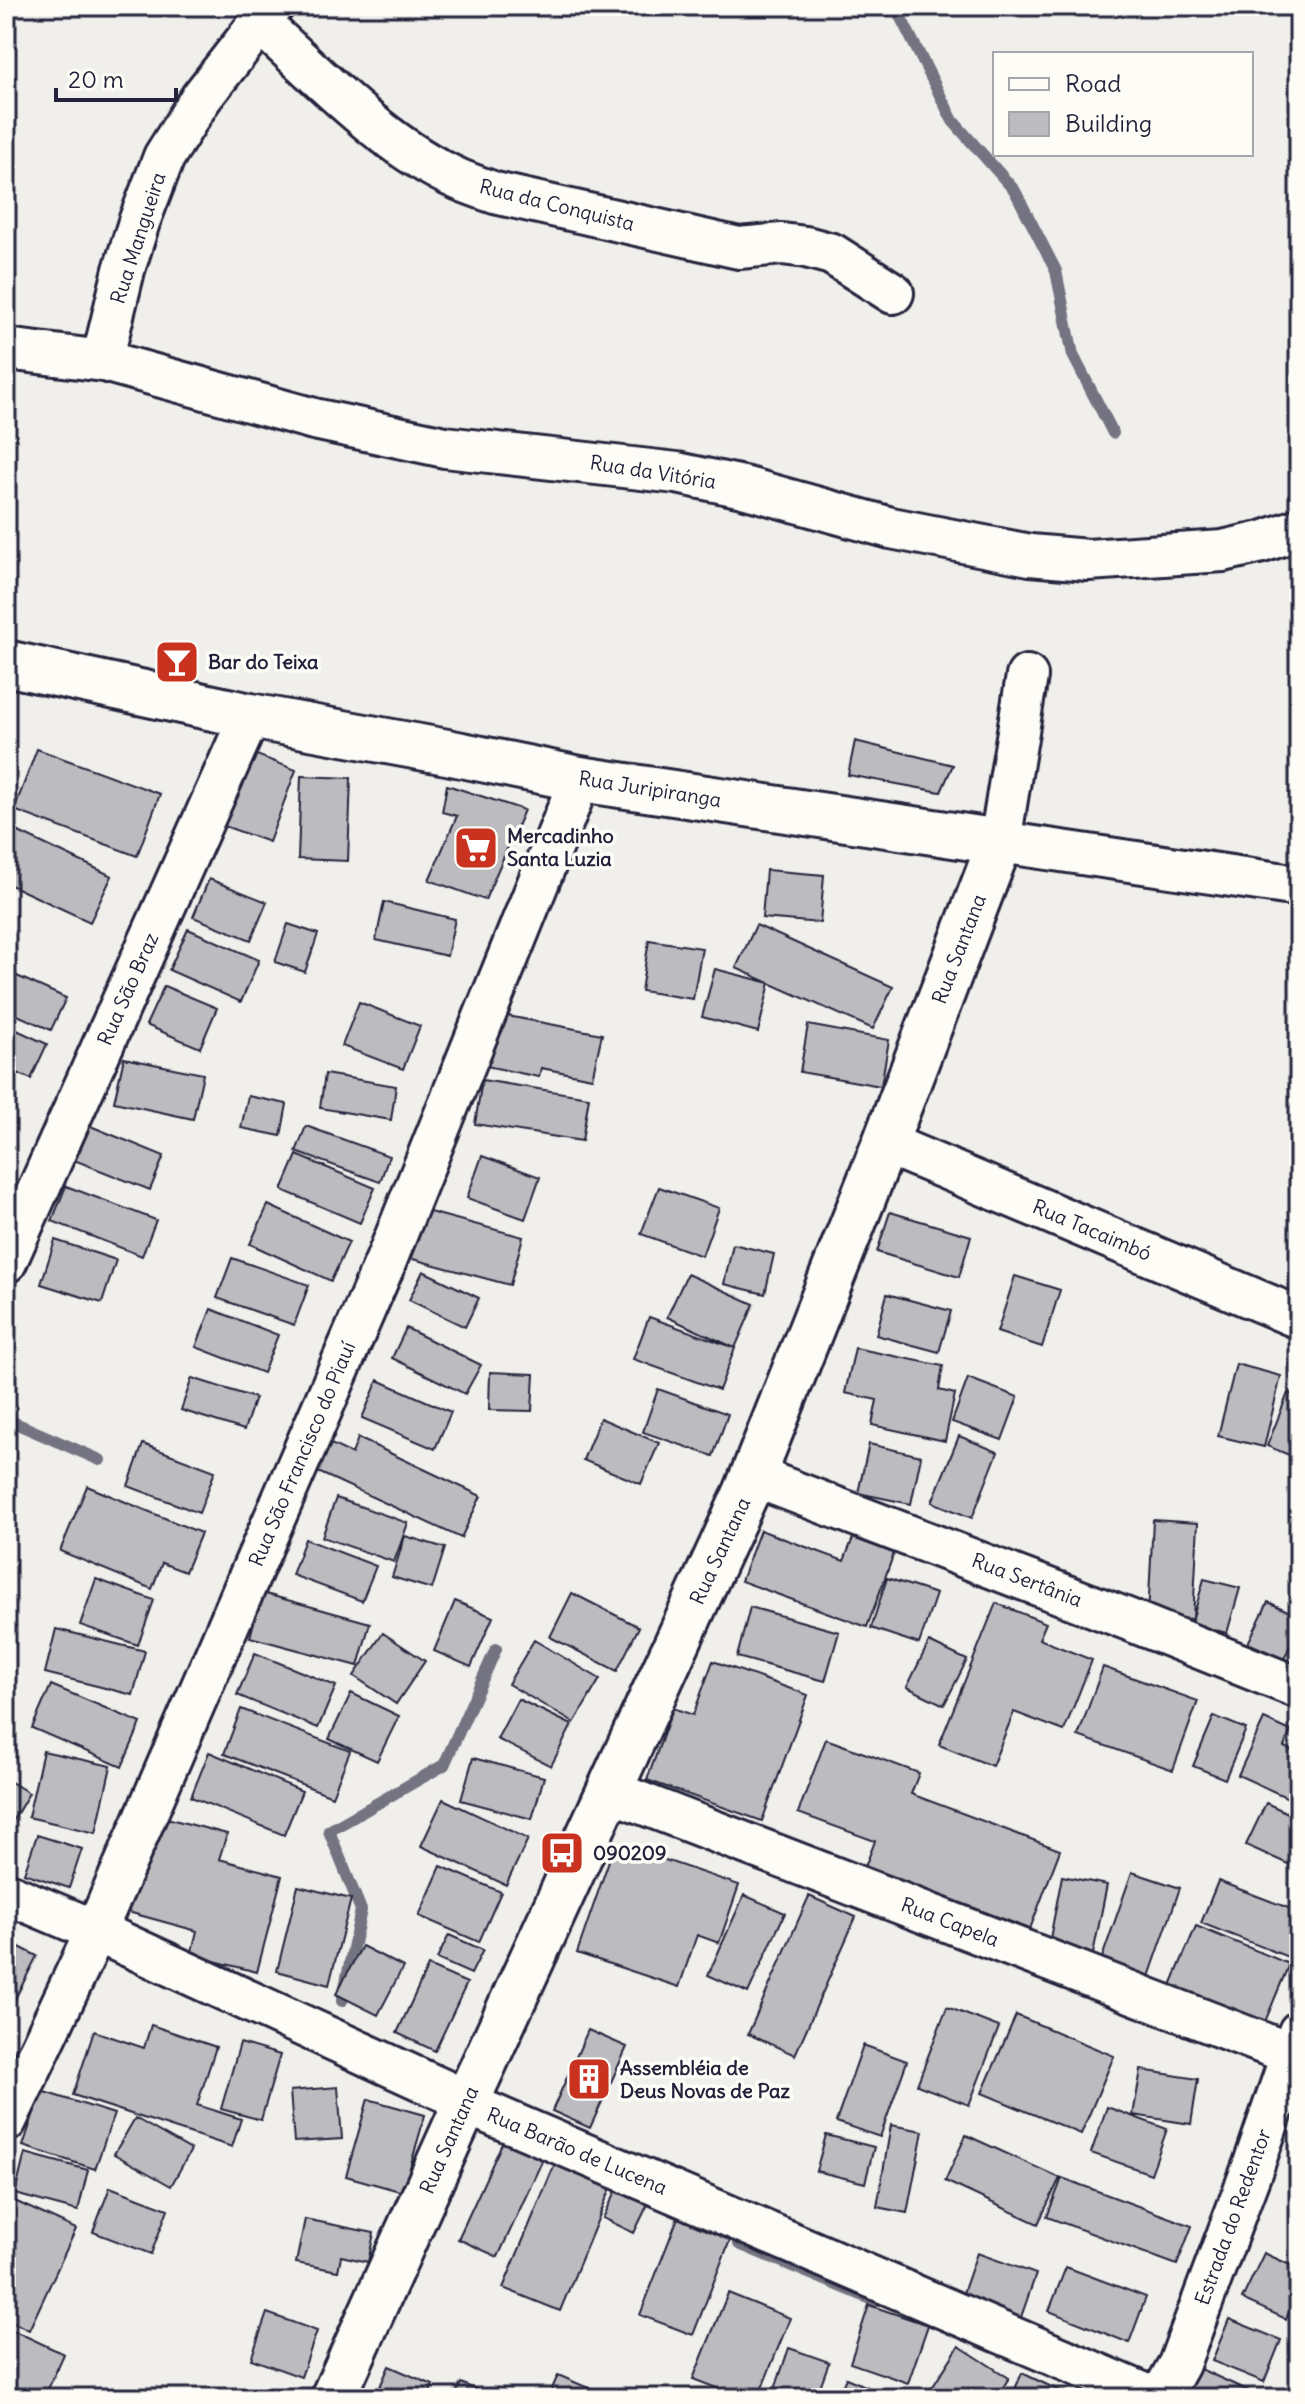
<svg xmlns="http://www.w3.org/2000/svg" width="1305" height="2404" font-family="Delius,sans-serif">
<style>
.lines{fill:none;stroke-linecap:round;stroke-linejoin:round}
.stream{stroke:#737381;stroke-width:12}
.building{fill:#bcbcc0;stroke:#22223b;stroke-width:2}
.street-casing{stroke:#22223b;stroke-width:46}
.secondary-casing{stroke:#22223b;stroke-width:50}
.street{stroke:#fdfcf7;stroke-width:40}
.secondary{stroke:#fdfcf7;stroke-width:44}
.labels{text-anchor:middle;stroke-width:7;stroke-linejoin:round;paint-order:stroke}
.street-label{font-size:20px;fill:#22223b;stroke:#fdfcf7}
.poi-label{font-size:20px;font-weight:bold;fill:#22223b;stroke:#fdfcf7;text-anchor:start}
</style>
<rect width="100%" height="100%" fill="#f0efec"/>
<filter id="ink" filterUnits="userSpaceOnUse"><feTurbulence type="fractalNoise" baseFrequency=".0125" numOctaves="2"/><feDisplacementMap in="SourceGraphic" scale="16" xChannelSelector="R" yChannelSelector="G"/><feConvolveMatrix kernelMatrix="1 2 1 2 8 2 1 2 1" color-interpolation-filters="sRGB"/></filter>
<g filter="url(#ink)">
<g class="lines">
<!-- stream -->
<path class="stream" d="M895,6L953,121L1015,191L1056,271L1073,355L1113,433
M6,1419L100,1460
M342,2001L361,1910L329,1831L444,1765L496,1649
M739,2244L876,2301"/>
</g>
<!-- building -->
<path class="building" d="M6,713L12,714L6,747Z
M855,741L953,765L941,792L848,775Z
M37,749L160,794L137,856L14,810Z
M241,749L296,770L269,842L213,822Z
M301,776L351,778L348,861L298,859Z
M447,785L524,810L485,900L429,880L457,816L442,812Z
M6,826L112,876L90,922L6,883Z
M766,870L824,875L820,923L762,918Z
M209,879L267,902L251,940L193,917Z
M384,902L455,919L447,956L376,940Z
M288,924L318,934L305,972L275,962Z
M756,925L893,987L873,1029L736,968Z
M188,929L259,960L241,1002L169,970Z
M649,940L702,948L693,999L641,991Z
M715,969L770,983L758,1032L702,1017Z
M8,972L66,998L51,1030L6,1010V976Z
M164,986L217,1008L200,1048L146,1025Z
M359,1002L420,1026L403,1069L342,1046Z
M497,1014L602,1034L592,1078L541,1068L539,1077L486,1066Z
M6,1025L47,1044L31,1079L6,1068Z
M808,1025L889,1040L881,1086L800,1072Z
M124,1058L203,1074L193,1119L114,1102Z
M325,1074L396,1086L391,1120L320,1108Z
M482,1080L589,1097L582,1141L475,1124Z
M6,1096L14,1098L6,1122Z
M248,1096L287,1104L281,1136L241,1128Z
M88,1125L164,1156L150,1190L74,1160Z
M306,1126L389,1156L380,1182L296,1152Z
M297,1155L375,1188L360,1223L282,1190Z
M482,1156L540,1177L525,1219L467,1198Z
M66,1186L156,1220L142,1256L52,1221Z
M659,1187L719,1208L702,1256L641,1234Z
M268,1205L349,1242L331,1281L250,1244Z
M422,1210L523,1237L510,1285L409,1258Z
M890,1212L971,1236L959,1277L877,1252Z
M55,1240L116,1260L102,1303L41,1284Z
M733,1244L774,1254L765,1294L724,1284Z
M232,1258L309,1285L294,1325L217,1298Z
M423,1271L479,1298L465,1327L409,1300Z
M687,1274L754,1304L735,1348L667,1317Z
M1015,1276L1060,1290L1042,1347L997,1332Z
M887,1294L951,1311L939,1352L876,1335Z
M211,1309L278,1335L263,1373L196,1347Z
M649,1317L735,1348L719,1390L633,1359Z
M406,1328L481,1365L465,1394L392,1358Z
M855,1348L943,1366L939,1390L955,1394L945,1441L872,1425L877,1400L845,1393Z
M1236,1364L1281,1376L1264,1447L1218,1436Z
M490,1372L534,1374L532,1411L489,1410Z
M192,1378L255,1398L244,1430L181,1410Z
M968,1378L1018,1397L1002,1440L952,1422Z
M378,1380L451,1412L435,1449L362,1418Z
M658,1389L728,1414L713,1456L643,1432Z
M1288,1393L1299,1397V1459L1267,1446Z
M600,1418L659,1443L641,1484L583,1460Z
M959,1436L998,1452L972,1518L932,1502Z
M358,1438L481,1496L461,1538L318,1472L331,1444L352,1454Z
M143,1444L215,1471L199,1513L128,1486Z
M869,1444L921,1456L911,1504L858,1493Z
M87,1486L201,1533L185,1572L162,1563L152,1589L60,1551Z
M336,1498L408,1523L394,1562L322,1537Z
M1153,1520L1198,1523L1193,1619L1148,1616Z
M760,1530L844,1561L853,1538L894,1553L867,1627L741,1581Z
M405,1536L445,1548L432,1589L392,1577Z
M305,1539L376,1566L362,1601L292,1575Z
M887,1578L936,1594L919,1644L871,1628Z
M96,1579L154,1600L138,1645L80,1625Z
M1204,1579L1240,1588L1227,1633L1191,1624Z
M262,1593L370,1623L358,1666L250,1637Z
M572,1593L639,1627L617,1671L550,1637Z
M455,1601L493,1617L471,1667L434,1651Z
M1268,1602L1299,1616V1626L1284,1659L1248,1643Z
M996,1603L1046,1623L1039,1639L1092,1660L1064,1731L1014,1712L992,1766L939,1745Z
M750,1607L839,1632L825,1681L737,1657Z
M56,1629L145,1651L133,1695L45,1673Z
M383,1633L425,1661L396,1704L354,1676Z
M534,1640L600,1679L574,1723L508,1684Z
M929,1642L967,1660L944,1705L907,1687Z
M255,1653L336,1686L318,1728L237,1695Z
M713,1661L808,1695L762,1821L647,1780L673,1708L693,1715Z
M1103,1667L1198,1701L1173,1770L1078,1736Z
M51,1685L141,1723L122,1767L32,1728Z
M351,1693L399,1716L377,1761L329,1739Z
M518,1699L572,1725L551,1766L497,1739Z
M241,1709L350,1751L332,1796L224,1754Z
M1214,1716L1246,1729L1225,1779L1193,1766Z
M1264,1719L1291,1731L1284,1747L1299,1754V1803L1238,1775Z
M826,1739L919,1773L911,1794L1060,1850L1030,1929L865,1867L875,1841L798,1813Z
M43,1751L111,1766L96,1833L28,1817Z
M209,1752L302,1791L284,1835L191,1797Z
M473,1758L544,1777L532,1819L461,1800Z
M6,1779L29,1793L6,1832Z
M443,1799L528,1839L506,1885L421,1846Z
M1266,1803L1299,1818V1869L1246,1845Z
M155,1815L227,1834L219,1859L282,1876L257,1972L191,1955L197,1931L128,1912Z
M37,1835L82,1849L69,1888L24,1873Z
M615,1843L739,1885L719,1943L697,1935L679,1987L577,1953Z
M441,1866L501,1892L479,1942L419,1916Z
M1132,1872L1180,1888L1144,1991L1096,1975Z
M1062,1876L1107,1885L1092,1959L1048,1949Z
M1218,1881L1299,1912V1926L1288,1957L1201,1923Z
M298,1886L351,1899L329,1985L277,1971Z
M744,1895L785,1913L748,1993L708,1975Z
M809,1896L856,1917L795,2055L748,2034Z
M1196,1926L1289,1964L1262,2029L1169,1990Z
M449,1935L483,1950L471,1974L437,1959Z
M6,1940L37,1956L15,1999L6,1995Z
M362,1946L403,1967L378,2015L336,1994Z
M428,1966L467,1983L435,2051L397,2033Z
M947,2007L999,2027L969,2105L917,2085Z
M1016,2015L1114,2056L1081,2134L982,2093Z
M151,2025L216,2047L197,2105L241,2119L232,2147L73,2095L94,2031L144,2048Z
M588,2030L627,2047L590,2128L552,2111Z
M240,2043L280,2055L261,2120L221,2109Z
M863,2045L907,2061L880,2137L836,2122Z
M1141,2070L1198,2079L1191,2124L1133,2115Z
M338,2087L342,2139L294,2142L290,2091Z
M41,2091L114,2114L95,2169L23,2146Z
M368,2099L425,2115L403,2192L346,2176Z
M1107,2107L1167,2129L1151,2174L1091,2153Z
M135,2118L191,2150L171,2186L114,2154Z
M891,2125L923,2131L907,2213L877,2207Z
M826,2135L874,2147L865,2183L816,2171Z
M966,2135L1060,2178L1038,2224L945,2181Z
M503,2141L543,2159L498,2257L458,2239Z
M25,2153L88,2170L78,2211L15,2194Z
M556,2161L612,2185L560,2311L503,2288Z
M1062,2178L1192,2226L1177,2265L1047,2217Z
M110,2187L168,2209L151,2254L93,2232Z
M618,2187L649,2202L634,2233L603,2218Z
M6,2197L76,2229L29,2330L6,2319Z
M679,2215L732,2235L693,2335L640,2315Z
M305,2219L374,2233L368,2262L341,2256L338,2271L296,2263Z
M977,2253L1036,2274L1020,2320L961,2299Z
M1264,2253L1299,2269V2289L1286,2319L1242,2299Z
M1066,2267L1146,2297L1129,2343L1049,2311Z
M728,2293L790,2318L758,2398H742L693,2379Z
M869,2305L928,2325L908,2383L850,2363Z
M267,2313L317,2331L301,2377L251,2359Z
M1229,2319L1281,2340L1264,2382L1212,2361Z
M6,2327L64,2354L44,2398H30L6,2387Z
M959,2346L1009,2378L996,2398H941L930,2391Z
M789,2348L829,2362L816,2398H772Z
M389,2366L433,2385L427,2398H375Z
M1196,2367L1264,2398H1183Z
M1022,2373L1075,2398H1011Z
M558,2375L600,2393L598,2398H548Z
M846,2378L894,2398H837Z
M461,2383L495,2398H454Z"/>
<g class="lines">
<!-- street casing -->
<g class="street-casing">
<path id="street" d="M261,24C321,78 385,147 460,180C472,185 484,189 495,193L739,248L782,244L806,247L832,254L893,293
M6,349L104,361L314,419L445,447L677,473L743,487L891,528L1030,555L1088,560L1223,551L1262,542L1299,529
M102,361L124,270L139,222L164,157L201,98L273,6
M1027,676L1000,842L1299,886
M885,1143L1299,1318
M6,1262L250,716
M753,1476L1127,1619L1299,1688
M610,1791L1299,2057
M6,1893L96,1931L454,2095L479,2109L1154,2398
M6,2121L96,1931L385,1263L580,779
M1160,2398L1179,2364L1222,2249L1254,2164L1299,2032"/>
</g>
<!-- secondary casing -->
<g class="secondary-casing">
<path id="secondary" d="M6,663L250,716L447,752L580,779L1000,842L885,1143L746,1493L466,2103L333,2398"/>
</g>
<!-- street -->
<use href="#street" class="street"/>
<!-- secondary -->
<use href="#secondary" class="secondary"/>
</g>
</g>
<!-- icons -->
<defs>
<g id="bar-square" transform="scale(2.3)"><rect x="-9" y="-9" width="18" height="18" rx="4" fill="#c8321e" stroke="#fdfcf7"/><path d="M-6-5H6L.8 .8V4.5H3.5V6h-7V4.5H-.8V.8Z" fill="#fff"/></g>
<g id="supermarket-square" transform="scale(2.3)"><rect x="-9" y="-9" width="18" height="18" rx="4" fill="#c8321e" stroke="#fdfcf7"/><path d="M-6-5.5h2.5l.6 2H6L4.5 2H-2.5L-4.4-4H-6ZM-1.5 3.2a1.3 1.3 0 1 0 .1 0ZM3 3.2a1.3 1.3 0 1 0 .1 0Z" fill="#fff"/></g>
<g id="bus-square" transform="scale(2.3)"><rect x="-9" y="-9" width="18" height="18" rx="4" fill="#c8321e" stroke="#fdfcf7"/><path d="M-5-6H5V4H4V6H2V4H-2V6H-4V4H-5ZM-3.5-4V0h7V-4ZM-3.5 1.2v1.5H-2V1.2ZM2 1.2v1.5H3.5V1.2Z" fill="#fff"/></g>
<g id="building-square" transform="scale(2.3)"><rect x="-9" y="-9" width="18" height="18" rx="4" fill="#c8321e" stroke="#fdfcf7"/><path d="M-4-6H4V6H1V3H-1V6H-4ZM-2.5-4.3h1.7v1.8h-1.7ZM.8-4.3h1.7v1.8H.8ZM-2.5-1h1.7V.8h-1.7ZM.8-1h1.7V.8H.8Z" fill="#fff"/></g>
</defs>
<g fill-rule="evenodd">
<use href="#bar-square" x="177" y="662"/>
<use href="#supermarket-square" x="476" y="848"/>
<use href="#bus-square" x="562" y="1853"/>
<use href="#building-square" x="589" y="2079"/>
</g>
<g class="labels">
<!-- street labels -->
<g class="street-label">
<text transform="translate(557 205) rotate(14)" y="7">Rua da Conquista</text>
<text transform="translate(138 238) rotate(-72)" y="7">Rua Mangueira</text>
<text transform="translate(653 472) rotate(9)" y="7">Rua da Vitória</text>
<text transform="translate(650 789) rotate(9)" y="7">Rua Juripiranga</text>
<text transform="translate(959 949) rotate(-69)" y="7">Rua Santana</text>
<text transform="translate(128 989) rotate(-66)" y="7">Rua São Braz</text>
<text transform="translate(1092 1230) rotate(23)" y="7">Rua Tacaimbó</text>
<text transform="translate(302 1454) rotate(-67)" y="7">Rua São Francisco do Piauí</text>
<text transform="translate(720 1551) rotate(-65)" y="7">Rua Santana</text>
<text transform="translate(1027 1580) rotate(21)" y="7">Rua Sertânia</text>
<text transform="translate(950 1922) rotate(21)" y="7">Rua Capela</text>
<text transform="translate(449 2140) rotate(-66)" y="7">Rua Santana</text>
<text transform="translate(577 2151) rotate(23)" y="7">Rua Barão de Lucena</text>
<text transform="translate(1233 2217) rotate(-70)" y="7">Estrada do Redentor</text>
</g>
<!-- poi labels -->
<g class="poi-label">
<text x="208" y="669">Bar do Teixa</text>
<text x="507" y="843">Mercadinho<tspan x="507" dy="23">Santa Luzia</tspan></text>
<text x="593" y="1860">090209</text>
<text x="620" y="2075">Assembléia de<tspan x="620" dy="23">Deus Novas de Paz</tspan></text>
</g>
</g>
<!-- margin -->
<rect width="1305" height="2404" fill="none" stroke="#fdfcf7" stroke-width="32"/>
<rect x="16" y="16" width="1273" height="2372" fill="none" stroke="#22223b" stroke-width="3" filter="url(#ink)"/>
<!-- legend -->
<rect x="993" y="52" width="260" height="104" fill="#fdfcf7" stroke="#a5a5ac" stroke-width="2"/>
<rect x="1009" y="78" width="40" height="12" fill="#fdfcf7" stroke="#a5a5ac" stroke-width="2"/>
<text x="1065" y="92" font-size="24" fill="#22223b">Road</text>
<rect x="1009" y="112" width="40" height="24" fill="#bcbcc0" stroke="#a5a5ac" stroke-width="2"/>
<text x="1065" y="132" font-size="24" fill="#22223b">Building</text>
<!-- scale -->
<path d="M56 88v12h120v-12" fill="none" stroke="#22223b" stroke-width="4"/>
<text x="68" y="88" font-size="24" fill="#22223b" stroke="#fdfcf7" stroke-width="6" paint-order="stroke">20 m</text>
</svg>
